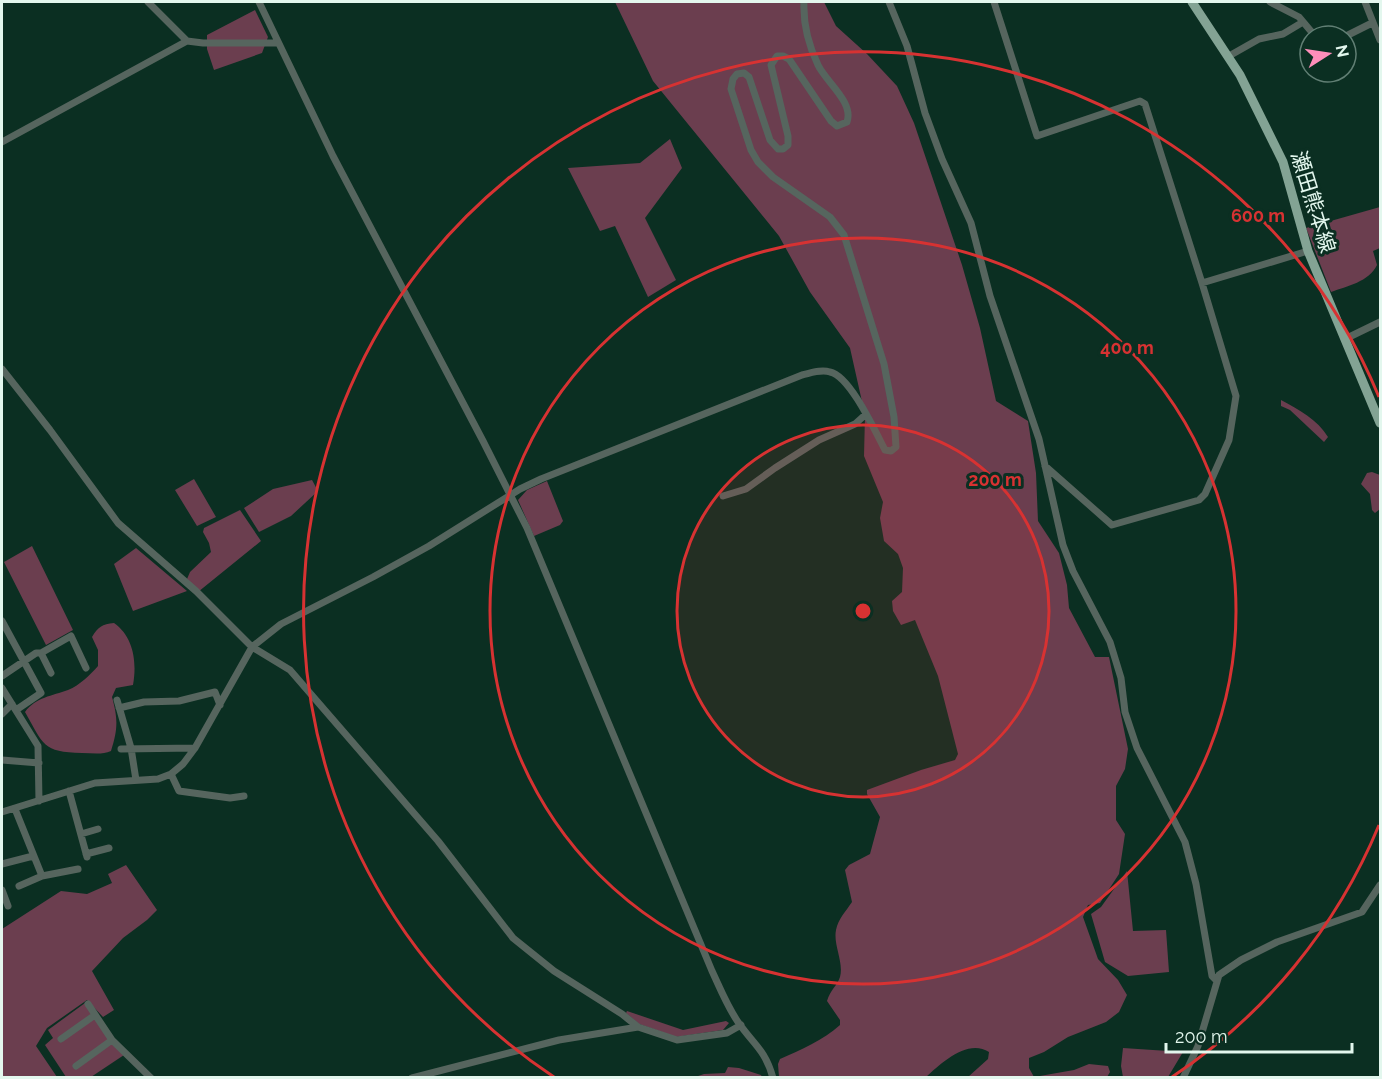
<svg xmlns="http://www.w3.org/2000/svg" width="1382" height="1079" font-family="Raleway,'Noto Sans JP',sans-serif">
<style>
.green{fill:#6b3e4f}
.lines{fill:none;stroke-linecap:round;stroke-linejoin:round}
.minor{stroke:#56655e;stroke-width:7}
.major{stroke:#83a394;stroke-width:9}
.ring{fill:none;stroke:#d73232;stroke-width:3}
.labels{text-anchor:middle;stroke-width:6;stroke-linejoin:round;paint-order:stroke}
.street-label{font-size:21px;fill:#e3f7ee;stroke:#0b2f22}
.centre{fill:#d73232;stroke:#0b2f22;stroke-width:3}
.ring-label{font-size:18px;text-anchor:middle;font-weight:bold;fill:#d73232;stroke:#0b2f22;stroke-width:6;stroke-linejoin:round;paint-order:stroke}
</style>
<rect width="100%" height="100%" fill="#0b2f22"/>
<!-- green -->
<path class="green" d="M615,2H824L836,26L867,54L897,86L914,123L962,265L980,328L996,401L1028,421L1036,473L1038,521L1059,553L1067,585L1069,608L1095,657H1109L1128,749L1125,769L1116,786V820L1125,834L1119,874L1100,903L1088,905L1083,917L1098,959L1118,980L1127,995L1119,1012L1106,1022L1068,1037L1044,1052L1029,1058V1068L1034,1077L1074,1070L1089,1064L1108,1066L1110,1072L1107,1077H968L988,1059L989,1052C968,1038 941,1063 926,1077H779L778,1064L780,1059C801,1050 823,1040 840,1025V1020L827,1001C830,990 837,986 840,977C844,962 833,945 836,930C838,919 846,911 852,902L845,870L849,865L870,854L880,817L867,794V790L921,770L955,760L958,754L938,676L915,620L901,625L893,611L892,601L902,592L903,568L898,554L884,541L880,518L883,502L864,456L865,415L850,348L810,292L779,236L653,81Z
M255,10L268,37L262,53L214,70L207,49V35Z
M670,139L682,168L645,218L676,280L648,297L615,226L600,231L568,168L640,163Z
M1380,207V248L1373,251L1377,265C1369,282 1347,286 1331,292L1306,228Z
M1281,400C1298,409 1318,420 1328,437L1324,442L1290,410L1281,406Z
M1372,472L1380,475V509L1375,513L1372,510L1370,494L1361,484L1367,473Z
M194,479L216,517L197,526L175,490Z
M312,480L318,491L291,516L259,532L244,508L273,489Z
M547,481L563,521L560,525L534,536L518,500L527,490Z
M240,510L261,541L198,592L187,579L190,572L211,552L209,543L203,532L204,528Z
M32,546L73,630L46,645L4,562Z
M136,548L187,591L133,611L114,564Z
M114,623C134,637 137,663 133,685L116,688L112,697C118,719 118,729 111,751C102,755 92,753 82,753C42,752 44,745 25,712C36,697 52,696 68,690C80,685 90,675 98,666V650L92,637C98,627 102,624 114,623Z
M126,865L157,910L147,920L123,938L92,971L114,1010L103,1017L87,1000L47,1028L36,1046L57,1077L2,1078V929L61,891L87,894L112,883L108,874Z
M1127,871L1133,931L1166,930L1169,972L1128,976L1105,962L1091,914L1101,907Z
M85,1003L124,1055L91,1077H66L45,1045L53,1038L48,1030Z
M627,1011L683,1030L726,1021L729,1023L723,1030L676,1037L639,1024L626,1013Z
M1123,1048L1183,1052L1168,1077H1123L1121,1066Z
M728,1067L739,1068L761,1075L762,1077H695L704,1074L725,1073Z"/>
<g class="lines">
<!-- minor -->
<path class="minor" d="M148,2L187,41L203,43H278
M259,2L333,156L483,441L527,528L712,971C720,988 727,1006 738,1022C753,1044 765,1049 773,1078
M889,2L907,46L925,113L942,159L971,223L990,296L1039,439L1063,545L1073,571L1110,642L1121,678L1125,712L1137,748L1185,842L1196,884L1212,976L1216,980
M994,2L1037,136L1140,101L1145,104L1202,283L1236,396L1229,440L1205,494L1199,500L1112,525L1045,466
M1270,2L1299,17L1315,36
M1365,2L1380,40
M1346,36L1372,23
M1229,56L1259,39L1283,34L1303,22
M2,142L187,41
M1202,283L1308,251
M1345,339L1380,322
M2,369L50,430L118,523L196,591L252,647L290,670L438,841L513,938L554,971L622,1014L638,1027L677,1040L727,1033L741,1025
M723,496L746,489L775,468L819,440L855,424L865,415
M2,621L41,693L16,710
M41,653L51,673
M2,676L36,653H41L71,636L86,668
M2,688L38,746L39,801
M117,700L131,748L136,780
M119,708L144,702L179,701L215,692L220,705
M2,714L12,704
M121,749L195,748
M2,760L39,763
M171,774L179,791L230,798L244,796
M69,791L87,857
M15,809L42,876
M2,812L95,783L158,779L171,774L183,764L195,748L252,647L281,624L373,577L429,546L520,489L541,479L802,375C811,373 821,369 830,372C850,376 875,431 885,450L891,451L896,447L894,417L884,364L844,235L830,217L773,177L758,162L751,150L731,89L733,79L737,74L744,73L749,77L770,140L778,149H783L788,145V136L771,65L777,56H783L789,59L831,121L837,126L847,122C854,102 826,82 818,65C808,44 803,25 804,2
M81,834L98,829
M86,854L109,848
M2,864L33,856
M19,886L42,876L78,869
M2,890L8,906
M88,1004L112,1040L151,1078
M61,1039L95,1015
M76,1066L112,1040
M412,1078L559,1040L638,1027
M1183,1078L1198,1046L1219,975L1241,960L1277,942L1362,912L1380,885"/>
<!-- major -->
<path class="major" d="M1192,2L1240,75L1283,162L1308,251L1380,423"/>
</g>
<!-- distance rings -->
<circle cx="863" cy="611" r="186" fill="#d73232" fill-opacity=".12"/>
<g class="ring">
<circle cx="863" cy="611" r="186"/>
<circle cx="863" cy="611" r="373"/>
<path d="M1379 825A559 559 0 0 1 1172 1077M554 1077A559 559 0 1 1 1379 397"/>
</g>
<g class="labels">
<!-- street labels -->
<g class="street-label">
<text transform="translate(1313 202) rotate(73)" y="7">瀬田熊本線</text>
</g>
</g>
<circle cx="863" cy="611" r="9" class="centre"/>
<g class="ring-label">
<text x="1258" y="222">600 m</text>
<text x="1127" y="354">400 m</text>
<text x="995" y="486">200 m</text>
</g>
<!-- border -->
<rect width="1382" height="1079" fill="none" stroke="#e3f7ee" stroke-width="6"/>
<!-- north arrow -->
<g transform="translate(1328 54) rotate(78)"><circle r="28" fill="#0b2f22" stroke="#617f74" stroke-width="1.5"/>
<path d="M0-4.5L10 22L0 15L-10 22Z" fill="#ff8eba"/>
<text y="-9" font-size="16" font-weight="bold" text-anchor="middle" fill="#e3f7ee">N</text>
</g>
<!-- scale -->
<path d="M1166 1043v9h186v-9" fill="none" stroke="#e3f7ee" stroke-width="3"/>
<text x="1175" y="1043" font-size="18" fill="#e3f7ee" stroke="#0b2f22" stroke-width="4.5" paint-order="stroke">200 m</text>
</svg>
